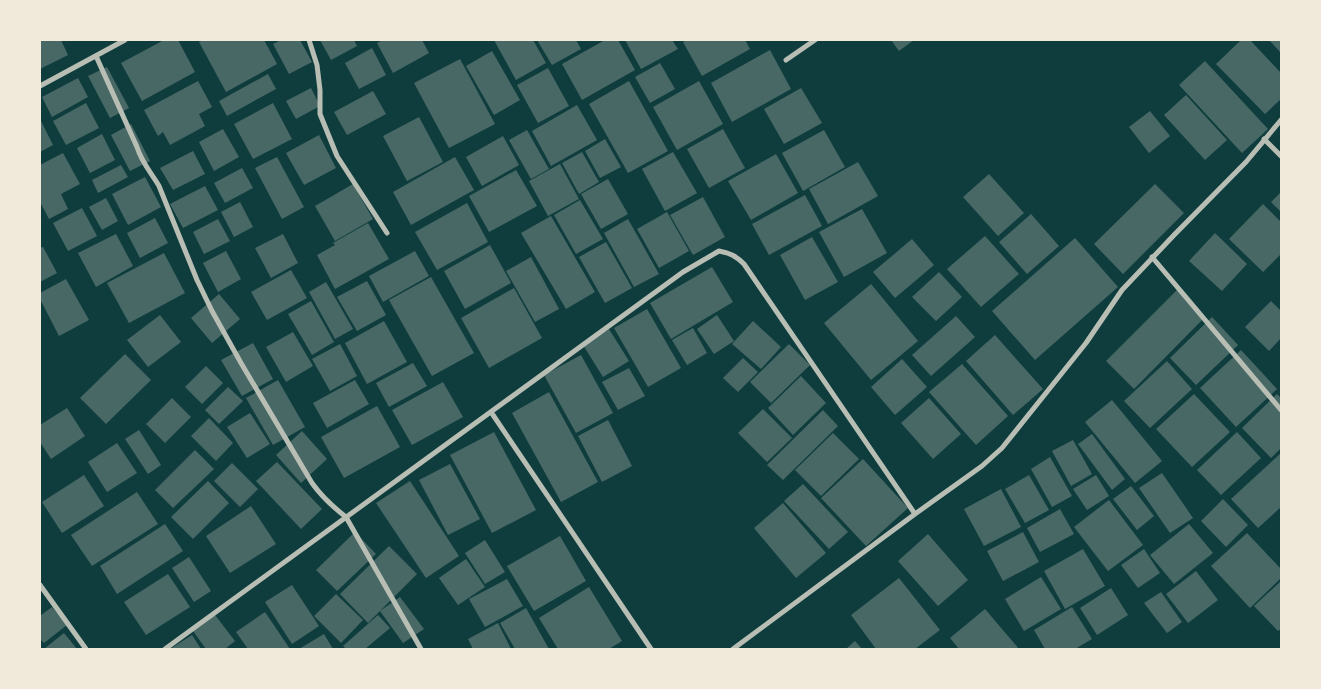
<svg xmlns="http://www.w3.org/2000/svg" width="1321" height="689" font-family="Cabin,sans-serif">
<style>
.building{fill:#486865}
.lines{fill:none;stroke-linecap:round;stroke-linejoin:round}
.minor{stroke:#b8beb3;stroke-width:5}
</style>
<rect width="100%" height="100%" fill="#0f3d3e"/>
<!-- building -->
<path class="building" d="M40,40H61L68,55L40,69Z
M164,40H178L195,72L142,101L121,63Z
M204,40H264L277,64L226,92L199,42Z
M281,40H300L312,62L289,74L273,44Z
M320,40H354L357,46L331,60Z
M383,40H422L429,53L393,73L377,43Z
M494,40H533L546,63L516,80Z
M537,40H576L581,49L552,65Z
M605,40H618L635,70L582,100L562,64Z
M625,40H672L678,49L641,69Z
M687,40H745L750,49L702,76L683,42Z
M891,40H914L899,51Z
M1241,40H1250L1281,73V99L1265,114L1216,64Z
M1269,40H1281V53Z
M372,48L386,75L359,89L345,63Z
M770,50L791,89L732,122L711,83Z
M492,51L520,100L494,115L466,66Z
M460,59L495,124L449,148L414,83Z
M1205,61L1268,129L1242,153L1179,85Z
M660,63L675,89L650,103L635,77Z
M107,67L129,108L110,118L88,76Z
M548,68L569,106L538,123L517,85Z
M268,74L276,89L227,116L219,101Z
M78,78L88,97L52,117L42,97Z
M198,81L212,107L199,114L205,126L170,145L163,132L158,136L144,110Z
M629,81L668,151L628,173L589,104Z
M699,81L723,124L677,150L653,107Z
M311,88L320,106L296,119L286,101Z
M801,88L822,123L784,144L764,109Z
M373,91L386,114L347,135L334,112Z
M1186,95L1227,140L1205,160L1164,115Z
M86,103L99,128L66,145L53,121Z
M273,103L292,139L253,159L234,124Z
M577,105L597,140L551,166L532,131Z
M1150,111L1170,136L1149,153L1129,127Z
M419,117L443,162L407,181L383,136Z
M40,119L53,145L40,152Z
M131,124L150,161L130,171L111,135Z
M223,129L239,157L214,171L199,142Z
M723,129L745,168L709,188L687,149Z
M527,130L549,169L531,179L509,140Z
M824,130L845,167L803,191L782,153Z
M102,134L115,160L90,173L77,148Z
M319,135L336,168L304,185L286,153Z
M503,136L519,165L482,186L466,157Z
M605,139L621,167L600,178L585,151Z
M193,151L205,174L173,190L160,168Z
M582,152L599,182L579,194L562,163Z
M673,152L697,193L665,211L642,169Z
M63,153L80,184L61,194L68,209L49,219L40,202V165Z
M776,154L798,193L751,220L728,181Z
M277,157L304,207L282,219L255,168Z
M455,157L474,190L411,225L393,192Z
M858,162L878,196L828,224L809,189Z
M560,164L579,199L548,216L529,181Z
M121,165L128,177L98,193L92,180Z
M242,168L253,188L225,203L214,183Z
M516,170L537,206L489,232L469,196Z
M989,174L1024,213L998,236L963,197Z
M145,177L161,207L128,225L112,194Z
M608,179L628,214L601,229L581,194Z
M353,184L373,219L335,241L315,206Z
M1155,184L1184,213L1123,274L1094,244Z
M205,186L218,210L183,228L170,204Z
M1281,192V212L1271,202Z
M805,195L822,226L769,255L752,224Z
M703,197L725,237L693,255L670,215Z
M106,198L118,221L102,230L89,207Z
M580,200L603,239L576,254L554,215Z
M240,202L253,227L234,237L221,212Z
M467,203L488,242L437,270L415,232Z
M1263,204L1281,222V254L1263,272L1229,239Z
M82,208L97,236L68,251L53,223Z
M862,209L887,253L844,277L819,232Z
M667,212L689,251L659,268L637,229Z
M1031,214L1059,246L1027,274L999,242Z
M551,216L595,292L566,309L521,233Z
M155,218L168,243L140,258L127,233Z
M218,219L230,241L204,254L193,232Z
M628,219L659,274L634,287L604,233Z
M368,223L389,259L335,289L317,255L335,245L333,243Z
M1215,233L1247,264L1222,291L1189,261Z
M116,234L133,266L96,287L78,253Z
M283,234L298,263L271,278L255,248Z
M985,236L1019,274L981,307L947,269Z
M812,237L838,282L805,300L780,255Z
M1075,238L1118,287L1035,360L992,311Z
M912,239L934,265L895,298L873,272Z
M606,242L632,288L605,303L579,257Z
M490,245L511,283L465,309L444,271Z
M43,247L57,273L40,282V248Z
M226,251L241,279L218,292L203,263Z
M415,251L429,276L383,302L369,276Z
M164,253L185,293L129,323L107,283Z
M531,257L559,309L535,322L506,271Z
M712,267L733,302L671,339L650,303Z
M291,270L307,298L267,320L251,292Z
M939,272L962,297L936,321L912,297Z
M431,277L474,353L432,376L389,300Z
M66,279L89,320L59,336L40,299V293Z
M367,281L386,315L357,331L337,297Z
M326,282L353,329L335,339L309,292Z
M871,284L918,341L871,380L824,323Z
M514,288L542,338L489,368L461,318Z
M1178,289L1205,317L1134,389L1106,361Z
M219,294L240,319L212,343L191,318Z
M311,301L334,342L312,355L288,314Z
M1271,301L1281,311V338L1269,351L1245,327Z
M647,309L681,368L648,387L614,328Z
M160,315L181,342L148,367L127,340Z
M717,315L734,341L714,354L697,329Z
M956,316L975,337L931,376L912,355Z
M1212,317L1238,345L1196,385L1170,358Z
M384,321L407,362L367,384L345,343Z
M753,321L781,347L761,369L732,344Z
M693,328L707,353L687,365L672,340Z
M609,329L629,361L603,377L583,345Z
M293,332L313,366L286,382L266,347Z
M995,335L1043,389L1013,415L966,361Z
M253,343L273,379L242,396L221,360Z
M340,344L357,376L330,391L312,359Z
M789,344L810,365L771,403L750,382Z
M1241,350L1277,389L1236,427L1200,388Z
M125,354L151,380L106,424L80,398Z
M581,355L613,413L576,433L544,375Z
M743,358L758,372L738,392L723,378Z
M902,359L927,387L895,415L871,387Z
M1167,361L1192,389L1150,428L1124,401Z
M413,363L427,386L389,407L376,383Z
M962,364L1008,416L976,445L929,392Z
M206,366L223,383L202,404L185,387Z
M629,368L645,396L618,410L602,382Z
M801,376L826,403L793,435L768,408Z
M278,380L305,427L273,445L246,398Z
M355,380L369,404L327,428L313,403Z
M443,382L463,417L412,445L392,410Z
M228,387L243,401L219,424L205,410Z
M549,392L598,482L561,502L512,413Z
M1194,394L1230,432L1192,467L1156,429Z
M1277,394L1281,398V448L1271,458L1242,428Z
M172,398L191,417L165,443L146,424Z
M929,398L961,434L933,459L901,423Z
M1112,400L1162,461L1135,483L1085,422Z
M377,406L400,447L344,478L321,437Z
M67,408L85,436L51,459L40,442V425Z
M763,409L792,438L767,462L738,433Z
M823,410L838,426L783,480L767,465Z
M250,413L270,444L247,458L227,427Z
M209,418L233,443L216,461L191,436Z
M608,420L632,466L602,482L578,436Z
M139,430L161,465L148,474L125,439Z
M302,431L327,459L301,483L276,455Z
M494,432L536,510L492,533L450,455Z
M1237,432L1261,458L1221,495L1197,470Z
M833,433L859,459L821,496L795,470Z
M1092,434L1125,479L1112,490L1078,444Z
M1073,440L1092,474L1071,486L1052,451Z
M117,443L137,473L107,492L88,462Z
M195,450L214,469L173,508L155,490Z
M1281,453V507L1258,528L1231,499Z
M1050,457L1072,496L1052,507L1031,469Z
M863,459L908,508L866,546L821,498Z
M277,462L322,509L301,529L256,481Z
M232,463L258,489L240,507L214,481Z
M450,464L480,519L448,535L419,480Z
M1162,473L1193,518L1170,533L1139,488Z
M84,475L104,506L62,533L42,502Z
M1029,475L1049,510L1025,523L1005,489Z
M1096,475L1109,496L1087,510L1073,489Z
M208,481L229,503L193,539L171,517Z
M410,481L459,556L426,578L376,503Z
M803,484L848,532L829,549L784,501Z
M1131,486L1154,516L1137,530L1113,499Z
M1001,489L1021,527L984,546L964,509Z
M137,492L158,524L92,566L71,535Z
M1223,499L1248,525L1226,547L1201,521Z
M1109,500L1143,545L1108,571L1074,527Z
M783,503L826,553L796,578L754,528Z
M251,506L276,544L230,573L206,536Z
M1060,509L1074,534L1040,552L1027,528Z
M165,524L183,551L117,594L100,566Z
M1189,524L1213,553L1174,584L1150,555Z
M355,532L376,554L337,591L316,570Z
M1023,532L1039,562L1003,581L987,551Z
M1247,533L1281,569V578L1250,608L1211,566Z
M928,534L968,580L938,606L898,561Z
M560,536L586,581L534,611L507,566Z
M485,540L505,572L485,584L465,553Z
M389,546L417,574L368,623L340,594Z
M1083,549L1105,586L1065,609L1044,571Z
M1144,549L1160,573L1138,588L1121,565Z
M189,557L211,591L194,602L172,568Z
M466,559L485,587L458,605L439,578Z
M1196,571L1218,600L1188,623L1166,594Z
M168,574L190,607L146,635L124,602Z
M1041,577L1061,609L1024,631L1005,599Z
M899,578L940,630L915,649H876L851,615Z
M507,579L523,606L485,627L469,599Z
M1281,581V629L1278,631L1254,606Z
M292,585L319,626L292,644L265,602Z
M589,587L622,641L609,649H558L539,618Z
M1111,588L1128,615L1097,635L1080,608Z
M1161,592L1182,622L1167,633L1144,603Z
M336,594L363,620L341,643L314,616Z
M400,597L424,629L403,643L380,611Z
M52,607L67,625L44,643L40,639V616Z
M1072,607L1092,639L1075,649H1045L1034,630Z
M526,608L549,649H515L500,623Z
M985,609L1019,649H959L950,638Z
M265,612L290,649H248L236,632Z
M215,615L235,641L225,649H206L193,631Z
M378,615L390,628L365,649H346L343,646Z
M498,623L511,649H473L468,639Z
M64,633L77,649H44Z
M324,634L333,649H299Z
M192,635L201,649H170Z
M855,641L862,649H846Z"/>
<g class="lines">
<!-- minor -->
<path class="minor" d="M309,40L317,65L320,90V114L337,156L387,233
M96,56L137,147C142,163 150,171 159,186L197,280L212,311L241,363L312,483C322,497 333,507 346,517L421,649
M786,60L815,40
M40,86L125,40
M1264,139L1281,156
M1152,257L1281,410
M491,412L651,649
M40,585L86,649
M165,649L683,272L719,251C730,253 736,256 744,264L915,514L982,466L1002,448L1086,343L1122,290L1175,234L1246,162L1281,120
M733,649L915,514"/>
</g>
<!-- border -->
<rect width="1321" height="689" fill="none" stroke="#f1e9da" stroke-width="82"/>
</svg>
